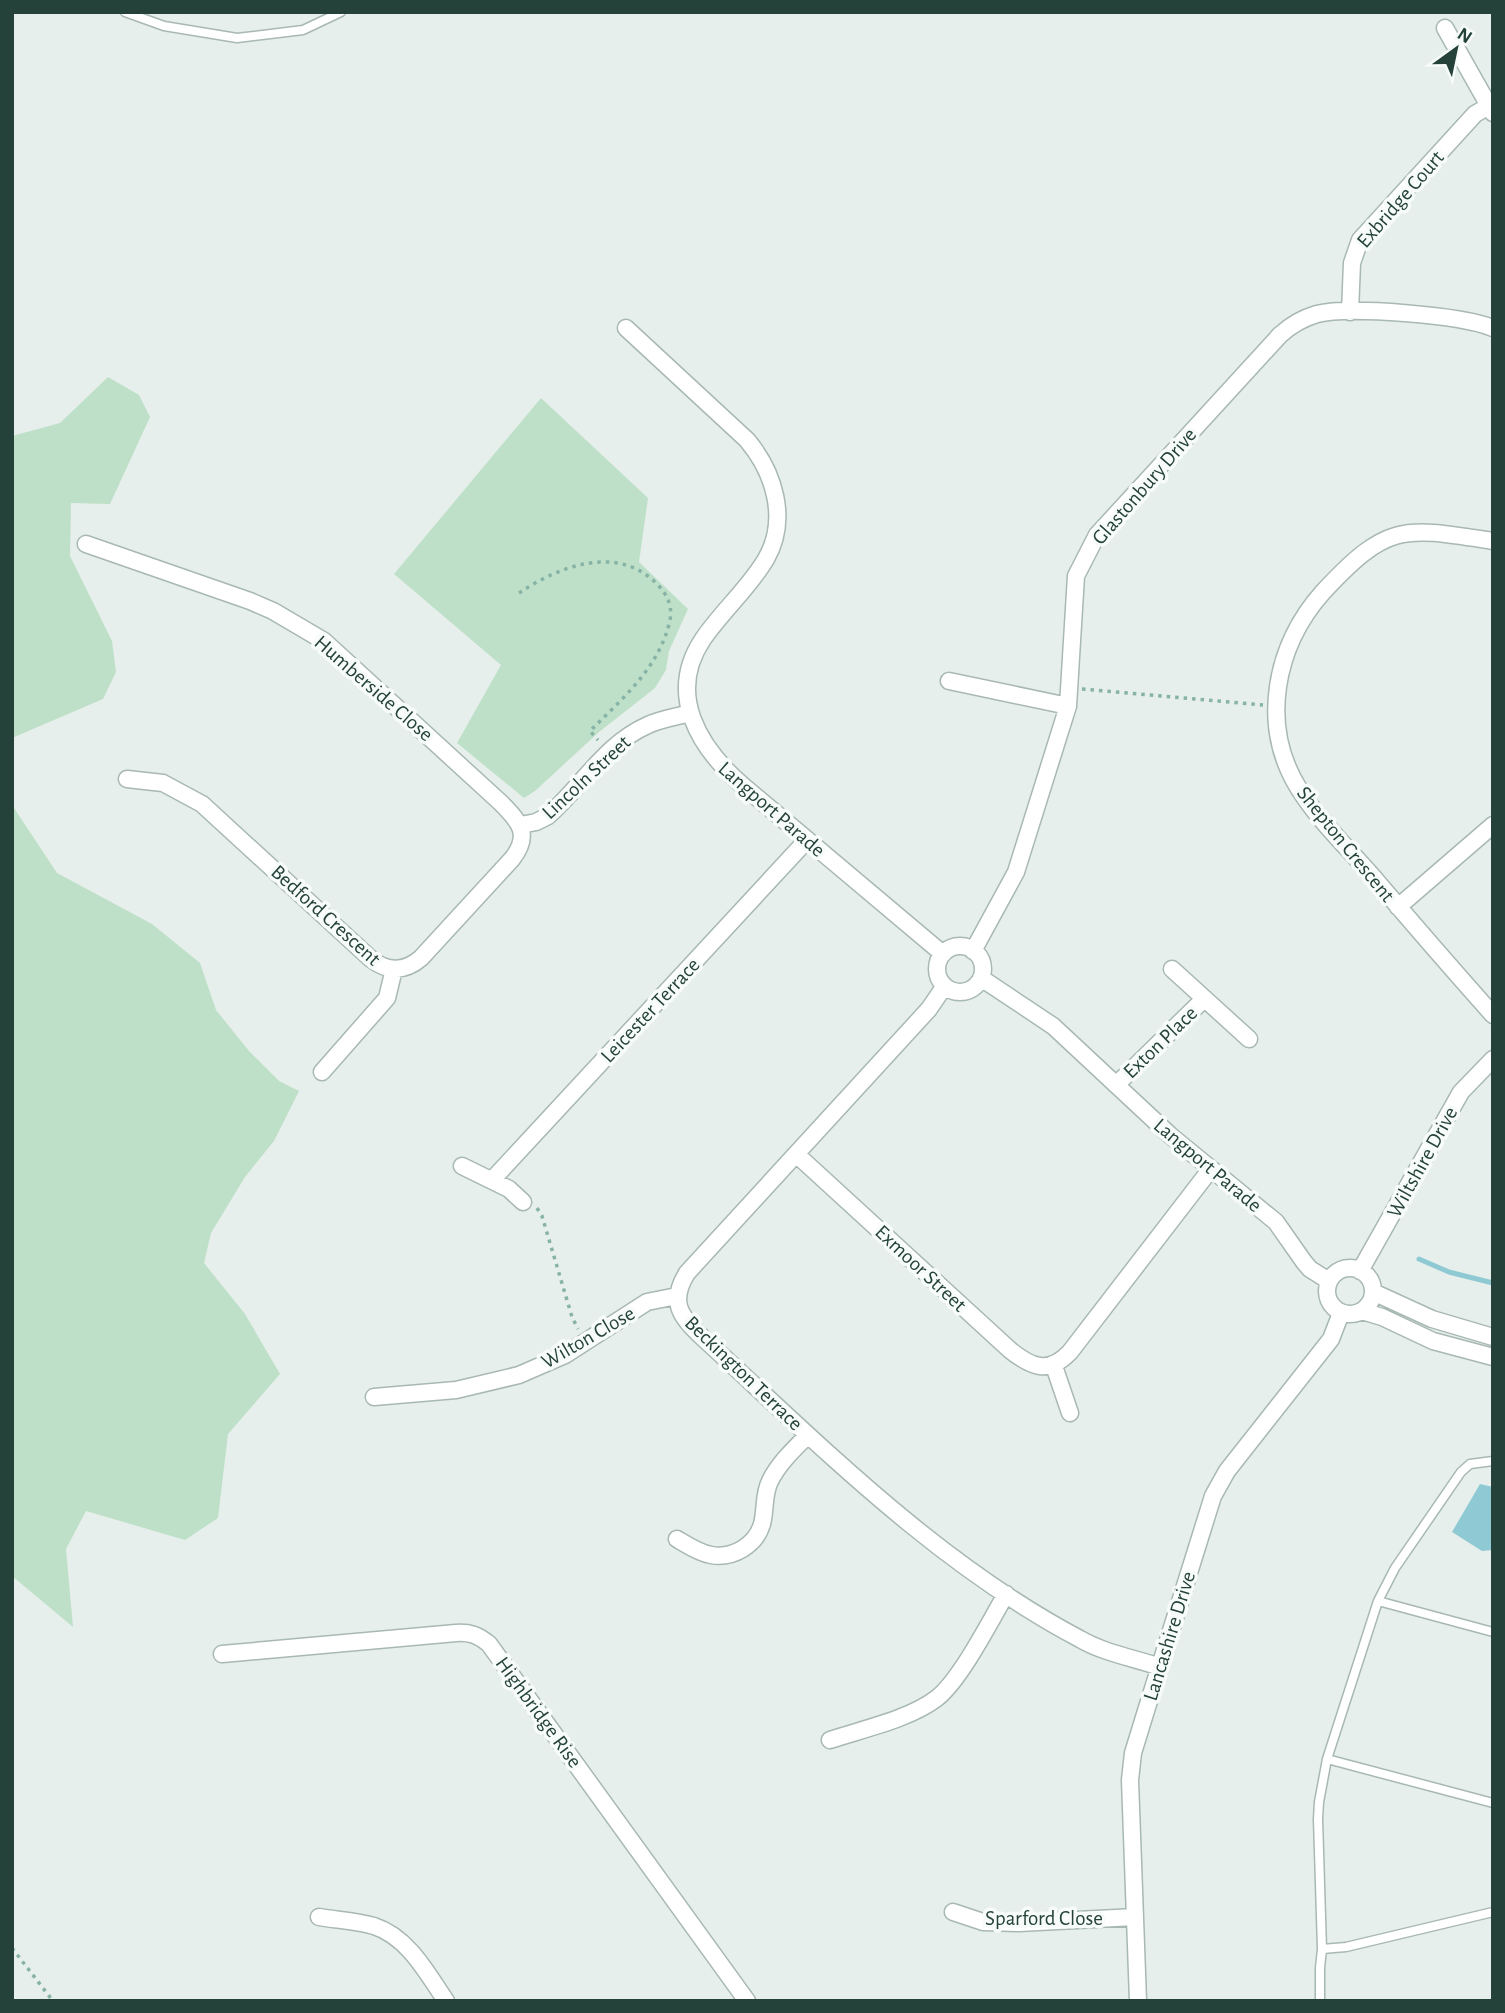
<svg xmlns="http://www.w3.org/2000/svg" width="1505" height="2013" font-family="'Alegreya Sans',sans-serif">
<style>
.green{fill:#bfe0c8}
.water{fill:#8ec9d4}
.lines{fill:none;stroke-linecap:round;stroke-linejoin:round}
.stream{stroke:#8ec9d4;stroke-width:5}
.service-casing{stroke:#a8b8b2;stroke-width:11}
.minor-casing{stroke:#a8b8b2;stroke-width:19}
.path{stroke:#86b3a5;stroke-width:3.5;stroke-dasharray:3.5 5;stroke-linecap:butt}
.service{stroke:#fff;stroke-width:8}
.minor{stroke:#fff;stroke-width:16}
.labels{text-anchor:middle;stroke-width:7;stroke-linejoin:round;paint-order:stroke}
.street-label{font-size:21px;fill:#24423a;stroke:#f7fbf9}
</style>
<rect width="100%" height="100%" fill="#e6efeb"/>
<!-- green -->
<path class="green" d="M108,377L139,395L150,417L110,504L71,503L70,556L112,641L116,672L103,699L12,738V436L60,423Z
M541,398L648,498L639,562L688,609L669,651L666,670L655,688L599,732L535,791L524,798L457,743L501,665L394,574Z
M12,805L57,873L152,924L200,963L216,1010L249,1051L279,1081L299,1091L274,1141L245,1177L211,1233L204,1263L245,1314L280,1374L228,1434L218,1518L185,1540L86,1511L66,1549L73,1627L12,1576Z"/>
<!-- water -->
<path class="water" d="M1480,1484L1493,1487V1550L1482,1551L1452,1532Z"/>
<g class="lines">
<!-- stream -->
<path class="stream" d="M1419,1259L1449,1272L1493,1283"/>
<!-- service casing -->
<g class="service-casing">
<path id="service" d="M125,12L164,26L237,38L303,30L341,12
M1378,1601L1493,1632
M1327,1759L1493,1803
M1322,1949L1346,1947L1493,1912
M1320,2001V1968L1322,1949L1318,1819L1319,1802L1327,1759L1378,1601L1395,1568L1461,1472L1470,1464L1493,1461"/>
</g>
<!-- minor casing -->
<g class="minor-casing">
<path id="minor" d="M1445,28L1493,113
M1350,312L1352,263L1360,240L1475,114L1489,106
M626,328L747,440C774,472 789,519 766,559C749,588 722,611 703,639C666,694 699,747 741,784L943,954
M1493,541C1403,527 1388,522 1323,592C1275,646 1259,725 1299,789C1319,821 1349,849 1374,878C1413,924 1453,970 1493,1015
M86,544L250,601L273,611L324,641L501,803C520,822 531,835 512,859L421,958C405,972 387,972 371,959L202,804L163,783L127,779
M949,681L1068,706
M521,825L536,822L548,816C583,785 605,744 648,725C661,719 676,717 690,713
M1398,907L1493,825
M937 969a23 23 0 1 1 46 0a23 23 0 1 1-46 0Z
M973,951L1016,872L1068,706L1076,576L1097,535L1280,335C1291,325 1303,318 1317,314C1349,306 1461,315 1493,328
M1172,969L1249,1039
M981,978L1053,1026L1171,1136L1276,1222L1304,1262L1310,1269L1329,1281
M944,987L929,1009L687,1273C669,1302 680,1316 702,1337C821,1446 936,1563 1080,1639C1104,1653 1134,1658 1160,1667
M322,1072L387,998L394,969
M1116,1085L1204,999
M796,1154L1010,1350C1031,1367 1048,1375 1070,1352L1210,1170
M462,1166L509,1189L523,1202
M493,1179L807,840
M1327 1291a23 23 0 1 1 46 0a23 23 0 1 1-46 0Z
M1360,1271L1461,1092L1493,1059
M1373,1292L1432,1319L1493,1337
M1362,1311L1382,1317L1433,1341L1493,1357
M1054,1366L1070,1413
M374,1397L456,1390L519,1375L565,1355L647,1302L677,1296
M677,1539C687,1545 699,1553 711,1555C733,1559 756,1545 762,1524C766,1509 763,1495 770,1481C779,1463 794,1449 808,1435
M222,1654L456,1633C470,1632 478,1635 489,1644L747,2001
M830,1740C863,1729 910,1719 937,1698C960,1680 990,1622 1006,1594
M953,1912L983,1922L1019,1923L1135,1917
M319,1917C337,1920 357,1921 374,1926C408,1937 427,1973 446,2001
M1138,2001L1130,1780L1133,1753L1145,1714L1213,1496L1227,1471L1331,1339L1341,1313"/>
</g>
<!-- path -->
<path class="path" d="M519,593C558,567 615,544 655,582C666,593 673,604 670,620C660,667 622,699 590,731L598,740
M1082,689L1263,705
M537,1208L542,1216L572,1317L578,1329
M12,1948L53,2001"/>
<!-- service -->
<use href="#service" class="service"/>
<!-- minor -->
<use href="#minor" class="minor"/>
</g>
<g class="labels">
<!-- street labels -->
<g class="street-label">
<text transform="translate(1400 199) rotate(-49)" y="7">Exbridge Court</text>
<text transform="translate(1144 486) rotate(-49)" y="7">Glastonbury Drive</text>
<text transform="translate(374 688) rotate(41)" y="7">Humberside Close</text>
<text transform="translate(586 777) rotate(-43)" y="7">Lincoln Street</text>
<text transform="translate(772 809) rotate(41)" y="7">Langport Parade</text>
<text transform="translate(1346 844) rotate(51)" y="7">Shepton Crescent</text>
<text transform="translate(326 915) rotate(42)" y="7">Bedford Crescent</text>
<text transform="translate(650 1010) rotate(-47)" y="7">Leicester Terrace</text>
<text transform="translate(1160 1042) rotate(-44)" y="7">Exton Place</text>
<text transform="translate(1422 1162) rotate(-61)" y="7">Wiltshire Drive</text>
<text transform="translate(1208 1165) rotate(40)" y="7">Langport Parade</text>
<text transform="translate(921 1268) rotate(43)" y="7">Exmoor Street</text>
<text transform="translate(588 1337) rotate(-30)" y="7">Wilton Close</text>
<text transform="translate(744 1373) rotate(44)" y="7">Beckington Terrace</text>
<text transform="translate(1169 1636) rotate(-73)" y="7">Lancashire Drive</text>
<text transform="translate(539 1712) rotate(54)" y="7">Highbridge Rise</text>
<text x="1044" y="1925">Sparford Close</text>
</g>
</g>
<!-- border -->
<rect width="1505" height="2013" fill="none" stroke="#24423a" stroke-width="28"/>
<!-- north arrow -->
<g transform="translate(1456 49) rotate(33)" stroke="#f7fbf9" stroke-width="5" paint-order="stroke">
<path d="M0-5L12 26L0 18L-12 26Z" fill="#24423a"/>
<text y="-10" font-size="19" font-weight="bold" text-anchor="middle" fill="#24423a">N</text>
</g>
</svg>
